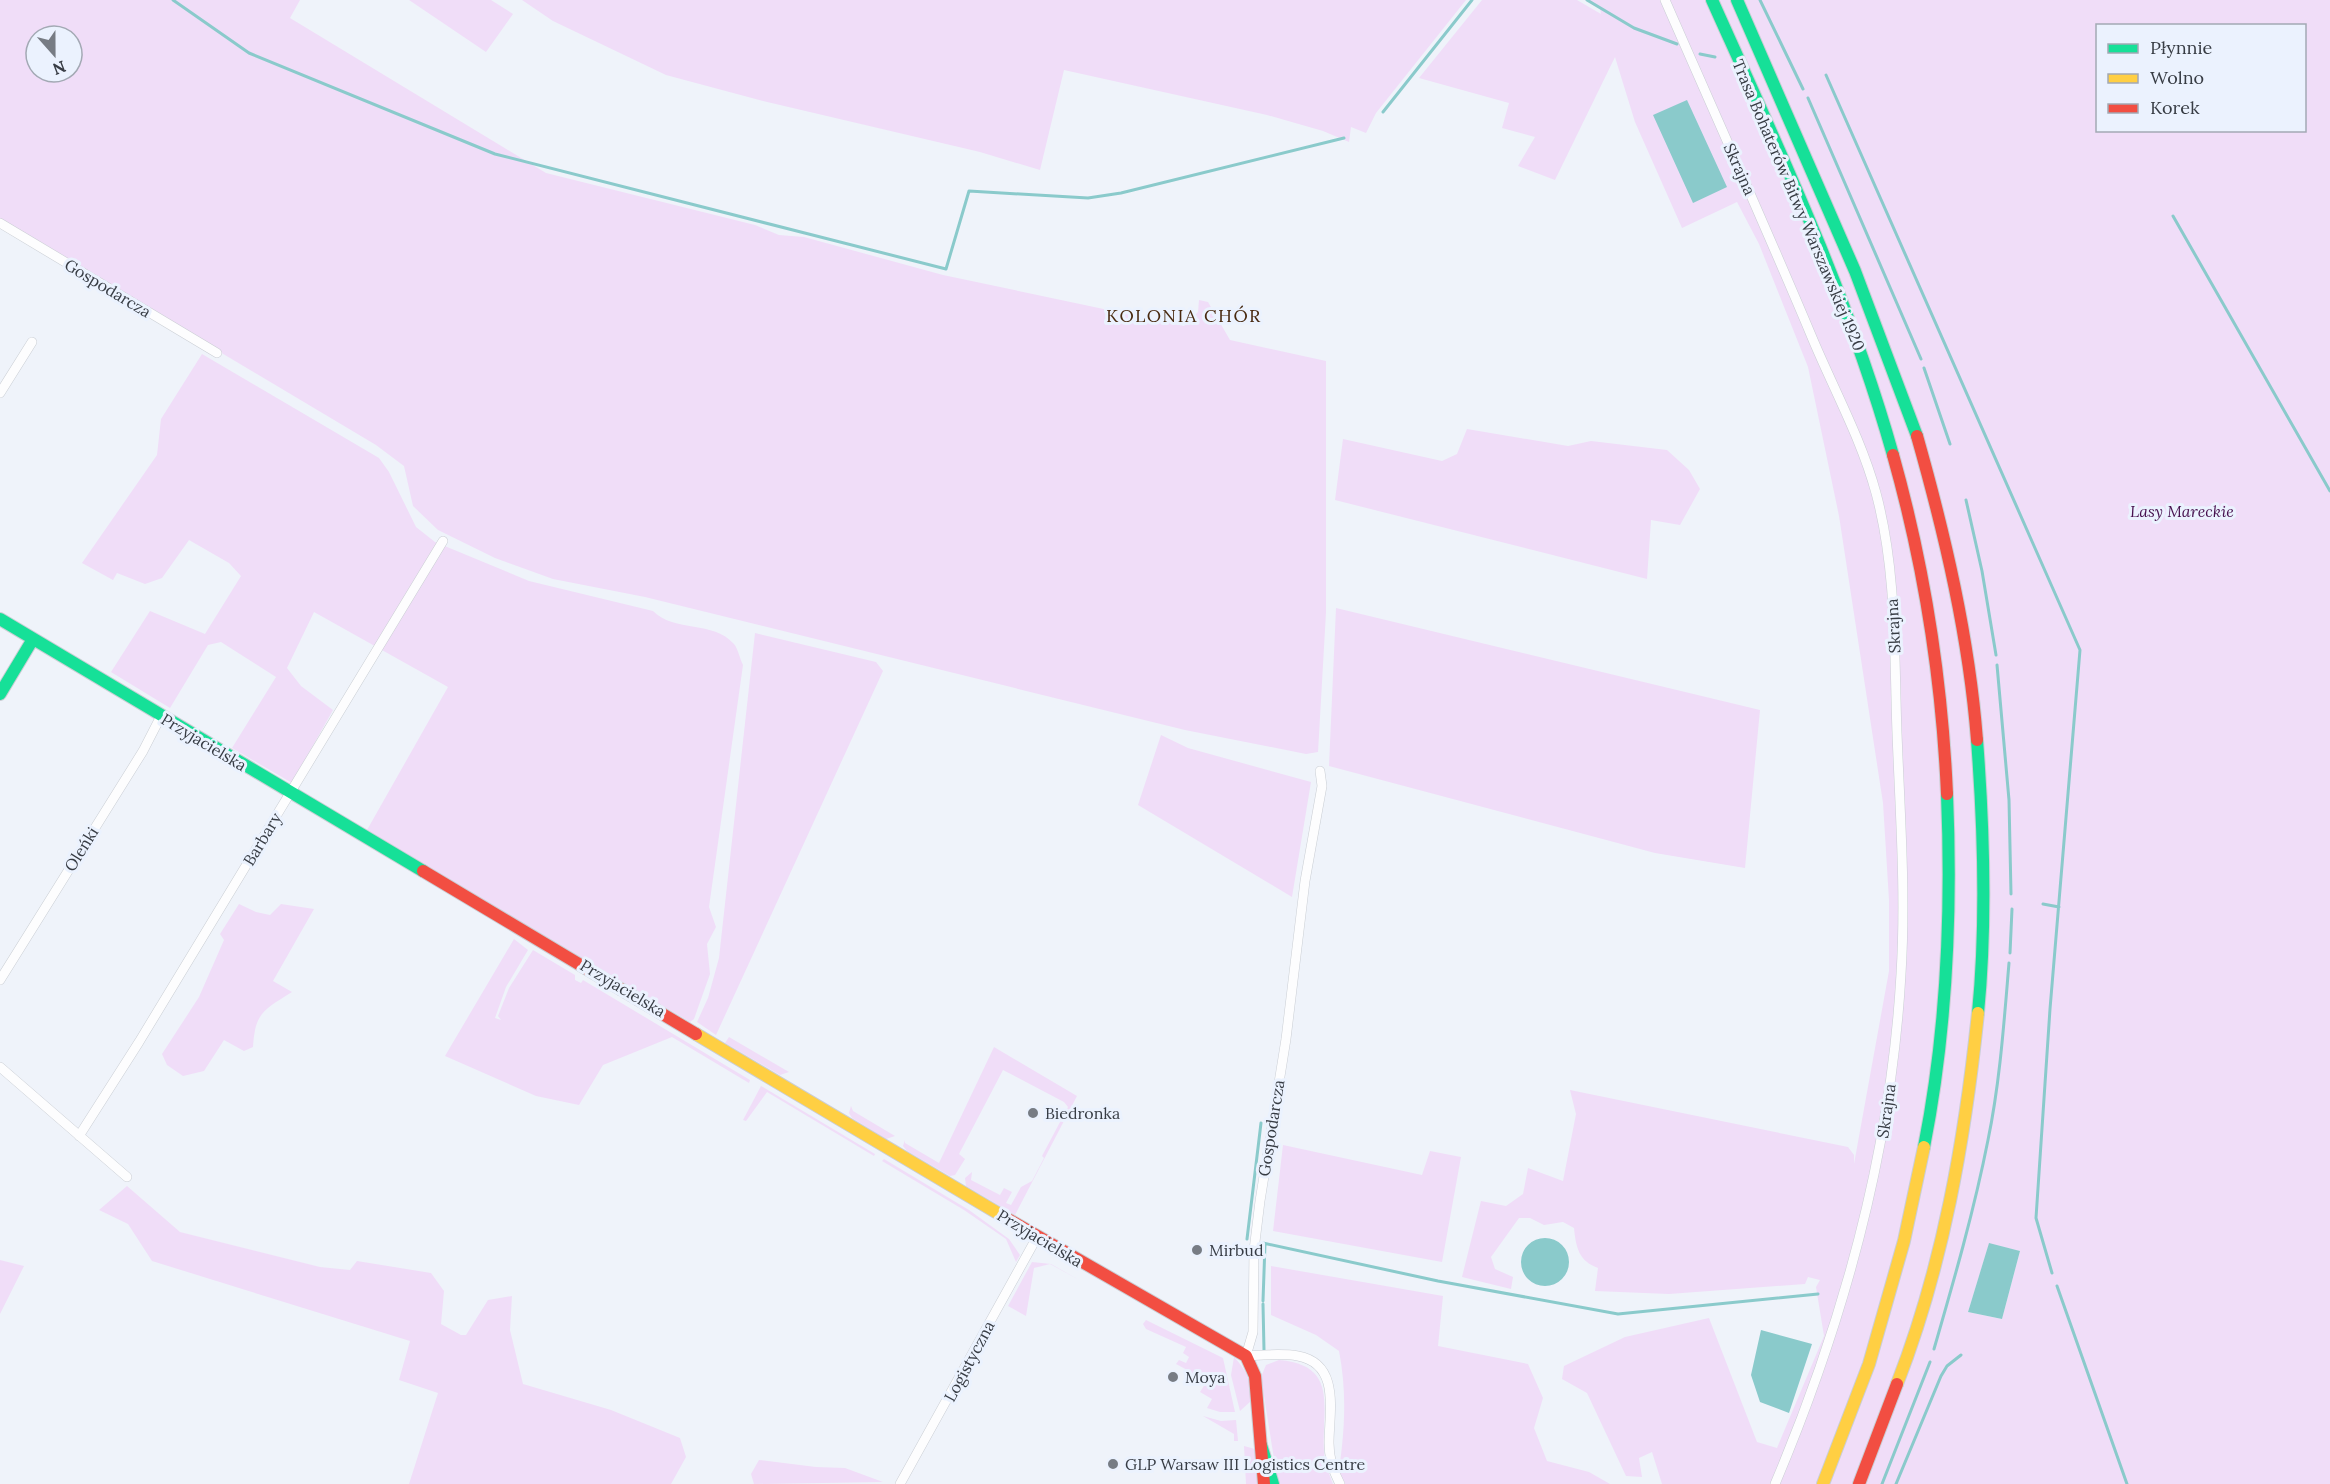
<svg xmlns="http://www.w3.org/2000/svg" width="2330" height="1484" font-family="Lora,serif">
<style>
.green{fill:#f0ddf8;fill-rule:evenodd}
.water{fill:#8acacb}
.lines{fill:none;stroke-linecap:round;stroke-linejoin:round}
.stream{stroke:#8acacb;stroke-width:3}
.street-casing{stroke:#caced4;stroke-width:10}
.fast-casing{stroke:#caced4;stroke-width:14}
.slow-casing{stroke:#caced4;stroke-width:14}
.jam-casing{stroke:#caced4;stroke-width:14}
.street{stroke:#fdfdfe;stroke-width:9}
.fast{stroke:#16e098;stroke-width:12}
.slow{stroke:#ffcf43;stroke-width:12}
.jam{stroke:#f24e42;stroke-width:12}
.poi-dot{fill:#777c84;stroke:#ebf2fe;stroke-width:2}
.labels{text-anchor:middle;stroke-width:6;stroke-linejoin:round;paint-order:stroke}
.street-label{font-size:16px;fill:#373c44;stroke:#ebf2fe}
.park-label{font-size:16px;font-style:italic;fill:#47114f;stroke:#ebf2fe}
.poi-label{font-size:16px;fill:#373c44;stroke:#ebf2fe;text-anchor:start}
.neighbourhood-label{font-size:18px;letter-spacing:1.5px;fill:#48290f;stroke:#ebf2fe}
</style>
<rect width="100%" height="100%" fill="#eff3fa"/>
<!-- green -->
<path class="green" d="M0,0H300L290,18L546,173L755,225L779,235L804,237L943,275L1184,326L1198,312L1199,300L1208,302L1230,340L1326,361V612L1318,752L1306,754L1185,730L645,597L553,579L495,558L438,530L413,506L404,466L376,445L0,221ZM36,36H72V72H36Z
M409,0H491L513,14L486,52Z
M522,0H1466L1376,113L1366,133L1351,127L1349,142L1323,131L1267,115L1064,70L1040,170L980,152L763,101L666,75L553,21Z
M1482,0H1577L1601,14L1600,8L1585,0H2330V1484H1662L1652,1452L1639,1458L1642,1477L1626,1476L1587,1393L1562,1379L1564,1366L1625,1337L1709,1318L1757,1442L1777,1448L1824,1336L1816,1287L1820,1280L1808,1277L1805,1284L1669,1294L1595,1291L1598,1268C1579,1261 1576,1248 1574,1228L1563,1222L1544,1225L1530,1218H1519L1491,1257L1495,1269L1513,1277L1511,1289L1462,1277L1481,1201L1506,1206L1523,1194L1528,1168L1563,1181L1576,1114L1570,1090L1848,1147L1854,1155V1164L1889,971V900L1883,803L1839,516L1808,367L1759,244L1737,202L1682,228L1635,122L1615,57L1555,180L1518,166L1535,137L1502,128L1509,103L1419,78ZM2098,26H2304V130H2098ZM1989,1244L2020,1251L2002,1319L1968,1312Z
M202,354L379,458L389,472L416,527L435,542L529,581L653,611C675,633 713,620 734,644C738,649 740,659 743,665L709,907L716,927L707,944L710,974L694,1019L690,1022L367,830L448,687L314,612L287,668L301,686L333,710L292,783L232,748L276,677L221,642L208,645L170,708L111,672L150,611L205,634L241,576L229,563L189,540L162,578L145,584L117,573L113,580L82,563L157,455L161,419Z
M1467,429L1568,446L1591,441L1667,450L1689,470L1700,489L1680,525L1651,520L1647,579L1335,500L1343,439L1442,461L1457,454Z
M1336,608L1760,710L1745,868L1655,853L1329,766Z
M755,633L876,662L883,671L716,1035L697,1022L708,998L719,958Z
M1161,735L1188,748L1311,782L1292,897L1138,805Z
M239,904L256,912L270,915L281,904L314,909L273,981L292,992C264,1010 255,1012 253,1047L244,1051L224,1040L204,1071L183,1076L167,1065L162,1054L199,997L224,940L220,934Z
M514,939L528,950L506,987L495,1018L501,1020L498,1016L509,988L533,950L575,975V980L581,983L583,980L750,1080L749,1083L672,1037L603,1065L579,1105L536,1096L445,1056Z
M729,1037L789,1072L780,1075L725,1043Z
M994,1047L1077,1096L1015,1215L966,1186L965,1178L972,1172L971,1180L1000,1195L1004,1188L1012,1192L1006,1203L1011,1205L1021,1187L1032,1181L1044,1158L1042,1156L1068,1107L1064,1102L1003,1070L959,1154L965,1159L955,1175L950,1176L907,1151L903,1146L905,1140V1143L939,1163Z
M761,1086L875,1154L874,1156L767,1092L746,1121L743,1120Z
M851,1106L853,1111L895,1136L886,1139L852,1118L849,1113Z
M1283,1145L1422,1175L1430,1151L1461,1157L1442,1262L1273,1231Z
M884,1159L969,1210L1009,1239L1020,1255L1016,1262L1006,1239L964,1210L882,1161Z
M127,1186L180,1232L320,1267L350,1270L357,1261L431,1273L444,1291L441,1324L461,1335H466L488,1300L512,1296L510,1330L523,1384L611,1410L680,1438L686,1457L671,1484H409L438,1393L399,1380L410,1341L152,1261L128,1224L99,1210Z
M0,1260L24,1266L0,1314Z
M1032,1262L1051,1264L1081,1281L1050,1264L1034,1268L1026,1316L1008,1306Z
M1271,1266L1443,1296L1438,1346L1528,1364L1543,1398L1534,1428L1547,1461L1589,1472L1610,1484H1337C1344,1438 1348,1397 1339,1351L1316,1335L1271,1315Z
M1146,1320L1223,1358L1235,1412H1220L1207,1408L1212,1399L1200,1392L1207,1381L1201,1377L1197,1384L1188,1377L1191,1372L1176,1364L1179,1360L1186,1363L1189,1357L1183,1353L1186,1347L1146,1329L1143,1324Z
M1234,1357C1247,1371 1253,1383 1251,1401L1240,1411L1231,1375Z
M1279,1360C1340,1365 1321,1409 1324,1453C1325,1463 1329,1474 1333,1484H1278L1261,1377L1266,1365Z
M1203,1416L1221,1421L1236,1420L1238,1441H1234V1434Z
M1244,1446L1255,1449L1259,1484H1246Z
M759,1460L816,1467L845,1468L883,1482L754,1484L751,1474Z"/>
<!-- water -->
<path class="water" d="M1687,100L1727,187L1693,203L1653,115Z
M1521 1262a24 24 0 1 1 48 0a24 24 0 1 1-48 0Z
M1989,1243L2020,1251L2002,1319L1968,1312Z
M1761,1330L1812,1344L1789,1413L1760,1402L1751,1375Z"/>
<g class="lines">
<!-- stream -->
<path class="stream" d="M173,0L249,53L495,154L946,269L969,191L1088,198L1121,193L1344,138
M1587,0L1634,28L1677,44
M1760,0L1803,89
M1700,54L1715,57
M1826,75L2080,650L2050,1009L2036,1218L2052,1273
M1808,98L1921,359
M1383,112L1472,0
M2173,216L2330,491
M1924,368L1950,444
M1966,500L1982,571L1996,655
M1997,665L2009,800L2011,894
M2043,904L2059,907
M2010,953L2012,909
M1247,1239L1261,1123
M1263,1243L1438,1281L1618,1314L1818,1294
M2057,1286L2127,1484
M1263,1301L1265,1244
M1263,1304L1264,1350
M1934,1349C1954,1280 1974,1211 1988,1140C2000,1082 2004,1022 2009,963
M1882,1484L1930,1362
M1896,1484L1941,1376L1947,1366L1961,1355"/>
<!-- street casing -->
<g class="street-casing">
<path id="street" d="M1665,0C1714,112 1764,223 1811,335C1833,388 1861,438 1876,493C1897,571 1894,653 1897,733C1900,813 1906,894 1901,974C1891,1152 1844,1321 1775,1484
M0,223L217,353
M0,393L32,342
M1320,771L1322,786L1305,881L1286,1039L1260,1201L1254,1250L1253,1332L1246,1356C1263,1355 1282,1353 1298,1356C1341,1364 1329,1413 1329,1443C1329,1458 1333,1471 1340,1484
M0,980L143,751L161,716
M0,1067L127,1177
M79,1136L139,1042L443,541
M900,1484L1037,1237"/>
</g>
<!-- fast casing -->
<g class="fast-casing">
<path id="fast" d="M1712,0C1779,149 1849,298 1893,455
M1737,0L1855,271L1917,436
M0,619L423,871
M0,694L33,639
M1977,740C1984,831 1987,922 1978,1013
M1924,1147C1947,1031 1952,912 1947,794
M1261,1445L1273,1484"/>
</g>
<!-- slow casing -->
<g class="slow-casing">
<path id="slow" d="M696,1034L1006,1218
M1897,1384C1943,1266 1965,1139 1978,1013
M1823,1484L1869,1364L1904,1241L1924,1147"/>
</g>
<!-- jam casing -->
<g class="jam-casing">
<path id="jam" d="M1917,436C1945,535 1969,637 1977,740
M1893,455C1924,565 1942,680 1947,794
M423,871L696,1034
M1006,1218L1246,1356L1255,1376L1264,1484
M1859,1484L1897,1384"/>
</g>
<!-- street -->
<use href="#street" class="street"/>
<!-- fast -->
<use href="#fast" class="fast"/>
<!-- slow -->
<use href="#slow" class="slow"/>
<!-- jam -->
<use href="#jam" class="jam"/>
</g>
<!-- markers -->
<g class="poi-dot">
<circle cx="1033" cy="1113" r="6"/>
<circle cx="1197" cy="1250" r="6"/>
<circle cx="1173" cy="1377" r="6"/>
<circle cx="1113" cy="1464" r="6"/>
</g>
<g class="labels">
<!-- street labels -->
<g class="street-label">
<text transform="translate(1740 169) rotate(66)" y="6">Skrajna</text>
<text transform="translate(1799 205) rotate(67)" y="6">Trasa Bohaterów Bitwy Warszawskiej 1920</text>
<text transform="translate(108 288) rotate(31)" y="6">Gospodarcza</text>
<text transform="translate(1893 626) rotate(-93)" y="6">Skrajna</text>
<text transform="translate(204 742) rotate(31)" y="6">Przyjacielska</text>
<text transform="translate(262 839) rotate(-59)" y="6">Barbary</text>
<text transform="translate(81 849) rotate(-58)" y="6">Oleńki</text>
<text transform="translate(623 988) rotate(31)" y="6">Przyjacielska</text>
<text transform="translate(1886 1111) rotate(-82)" y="6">Skrajna</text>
<text transform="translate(1271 1128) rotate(-81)" y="6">Gospodarcza</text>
<text transform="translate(1040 1238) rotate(31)" y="6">Przyjacielska</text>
<text transform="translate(969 1361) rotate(-62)" y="6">Logistyczna</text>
</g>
<!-- park labels -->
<g class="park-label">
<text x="2182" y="517">Lasy Mareckie</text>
</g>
<!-- poi labels -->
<g class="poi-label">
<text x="1045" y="1119">Biedronka</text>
<text x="1209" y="1256">Mirbud</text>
<text x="1185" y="1383">Moya</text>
<text x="1125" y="1470">GLP Warsaw III Logistics Centre</text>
</g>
<!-- neighbourhood labels -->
<g class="neighbourhood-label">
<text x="1184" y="322">KOLONIA CHÓR</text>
</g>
</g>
<!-- legend -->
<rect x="2096" y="24" width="210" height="108" fill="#ebf2fe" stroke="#a3a9b4" stroke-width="1.5"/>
<rect x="2108" y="44" width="30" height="9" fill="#16e098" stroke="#a3a9b4" stroke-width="1.5"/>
<text x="2150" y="54" font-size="18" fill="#373c44">Płynnie</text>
<rect x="2108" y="74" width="30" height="9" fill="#ffcf43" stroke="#a3a9b4" stroke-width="1.5"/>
<text x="2150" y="84" font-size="18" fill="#373c44">Wolno</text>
<rect x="2108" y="104" width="30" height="9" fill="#f24e42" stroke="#a3a9b4" stroke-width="1.5"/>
<text x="2150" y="114" font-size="18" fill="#373c44">Korek</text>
<!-- north arrow -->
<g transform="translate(54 54) rotate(159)"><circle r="28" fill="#ebf2fe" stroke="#a3a9b4" stroke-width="1.5"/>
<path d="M0-4.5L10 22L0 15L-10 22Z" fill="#777c84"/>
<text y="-9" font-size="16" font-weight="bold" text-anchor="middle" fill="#373c44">N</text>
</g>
</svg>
